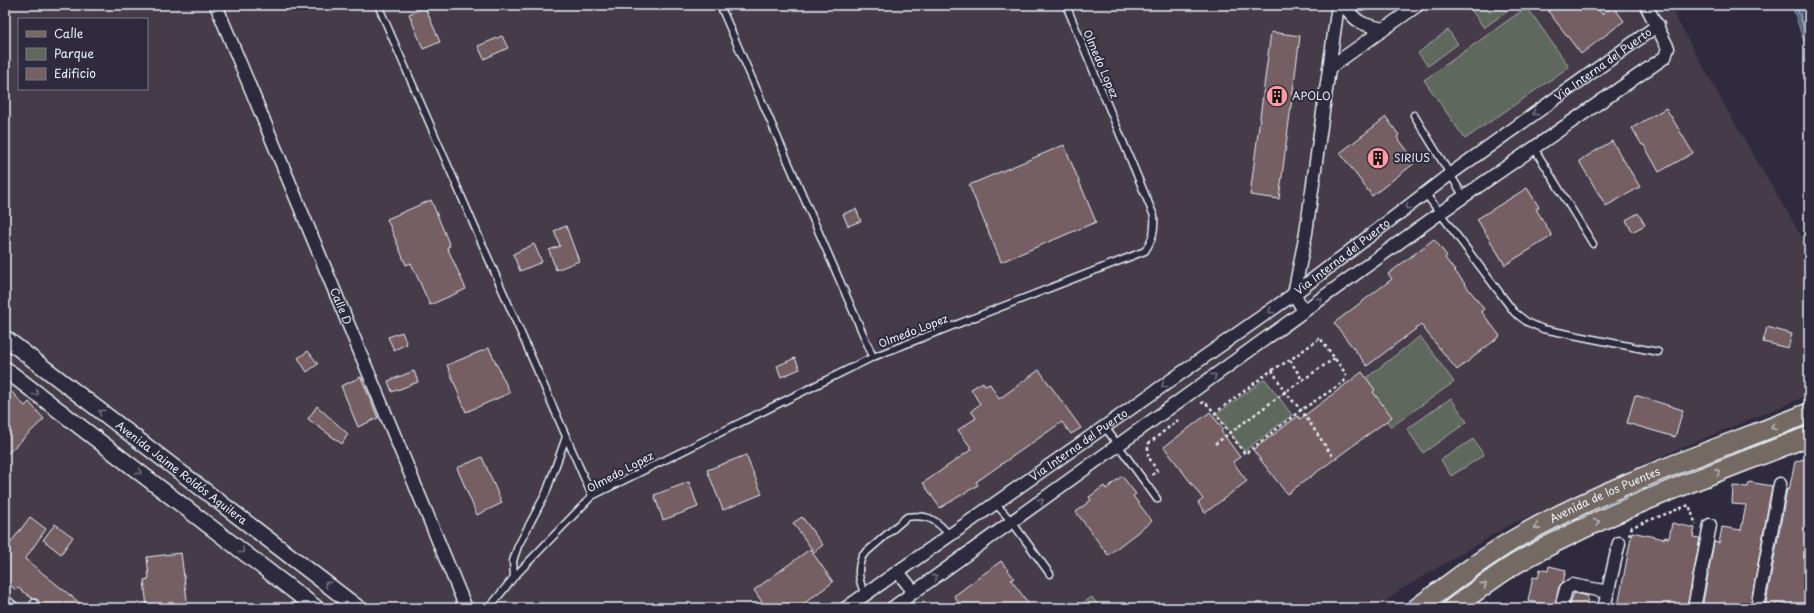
<svg xmlns="http://www.w3.org/2000/svg" width="1814" height="613" font-family="'Playpen Sans',sans-serif">
<style>
.built{fill:#443a48;fill-rule:evenodd}
.green{fill:#5f675b;stroke:#a4acaa}
.water{fill:#566680;stroke:#909eb0}
.lines{fill:none;stroke-linecap:round;stroke-linejoin:round}
.shore{stroke:#aeb9c8;stroke-width:1}
.building{fill:#745f62;stroke:#e8f1f8}
.service-casing{stroke:#e8f1f8;stroke-width:9}
.minor-casing{stroke:#e8f1f8;stroke-width:15}
.tertiary-casing{stroke:#e8f1f8;stroke-width:18}
.primary-casing{stroke:#e8f1f8;stroke-width:22}
.path{stroke:#e8f1f8;stroke-width:2.5;stroke-dasharray:3 3;stroke-linecap:butt}
.service{stroke:#2f2a3d;stroke-width:6}
.minor{stroke:#2f2a3d;stroke-width:12}
.tertiary{stroke:#2f2a3d;stroke-width:15}
.primary{stroke:#756964;stroke-width:19}
.oneway{stroke:#70707e}
.oneway2{stroke:#babbbd}
.labels{text-anchor:middle;stroke-width:4;stroke-linejoin:round;paint-order:stroke}
.street-label{font-size:11px;fill:#e8f1f8;stroke:#2f2a3d}
.poi-label{font-size:11px;fill:#e8f1f8;stroke:#2f2a3d;text-anchor:start}
</style>
<rect width="100%" height="100%" fill="#2f2a3d"/>
<filter id="ink" filterUnits="userSpaceOnUse"><feTurbulence type="fractalNoise" baseFrequency=".025" numOctaves="2"/><feDisplacementMap in="SourceGraphic" scale="8" xChannelSelector="R" yChannelSelector="G"/><feConvolveMatrix kernelMatrix="1 2 1 2 8 2 1 2 1" color-interpolation-filters="sRGB"/></filter>
<g filter="url(#ink)">
<!-- built -->
<path class="built" d="M5,5H1669L1729,113L1809,249V395L1664,455L1508,526L1397,592L1378,608H5ZM19,19H147V89H19Z"/>
<!-- green -->
<path class="green" d="M1468,5H1515L1484,28Z
M1527,7L1569,67L1465,139L1424,80Z
M1448,30L1458,44L1428,66L1418,53Z
M1420,336L1454,382L1391,427L1360,383Z
M1265,379L1292,415L1244,451L1217,414Z
M1451,398L1467,422L1423,453L1407,429Z
M1473,439L1484,455L1451,476L1441,460Z
M1092,597L1100,608H1076Z"/>
<!-- water -->
<path class="water" d="M1792,5H1809V57Z"/>
<g class="lines">
<!-- shore -->
<path class="shore" d="M1796,5L1809,44"/>
</g>
<!-- building -->
<path class="building" d="M1557,5H1595L1602,14L1613,6L1624,21L1581,54L1548,11Z
M425,7L440,42L423,49L409,14Z
M1271,32L1300,36L1279,199L1250,195Z
M502,36L508,48L484,59L478,46Z
M1666,108L1693,153L1659,172L1644,145H1642L1632,128Z
M1386,117L1399,135L1397,137L1416,162L1372,196L1340,153Z
M1612,141L1640,187L1606,206L1579,161Z
M1064,145L1096,222L1001,262L969,185Z
M1527,188L1539,207L1536,209L1552,236L1505,265L1477,219Z
M431,200L450,246L447,247L466,289L430,305L411,263L406,265L387,219Z
M856,209L861,221L848,226L843,214Z
M1638,213L1645,225L1632,232L1626,220Z
M566,226L579,261L556,270L549,250L560,246L554,231Z
M1434,239L1447,256L1445,258L1484,309L1481,311L1500,336L1457,370L1421,325L1367,366L1334,323L1392,279L1388,274Z
M534,244L542,262L520,271L513,254Z
M1767,327L1792,334L1788,348L1763,342Z
M402,332L407,344L394,350L388,337Z
M489,348L510,393L466,412L447,365Z
M308,351L318,364L307,372L298,358Z
M795,358L800,369L781,377L777,366Z
M1039,370L1081,428L1071,434L1062,422L976,482L978,485L940,508L923,483L972,449L958,430L976,418L971,411L980,404L971,389L983,382L985,386L990,384L999,399Z
M414,371L418,382L392,392L388,381Z
M1362,372L1375,390L1373,392L1392,417L1287,494L1253,450L1298,416L1300,419Z
M361,377L378,418L358,427L341,386Z
M5,385L25,406L29,402L44,419L5,456Z
M1635,395L1683,410L1675,437L1627,423Z
M317,406L348,434L342,444L308,419Z
M1210,412L1223,429L1221,431L1240,457L1233,462L1247,481L1205,513L1198,503L1203,499L1164,447Z
M746,455L762,494L723,510L707,470Z
M482,457L502,503L477,515L457,468Z
M1809,457V483L1806,498H1809V550L1807,563L1809,564V608L1776,603L1775,608H1765L1787,489L1789,490L1795,462Z
M1122,476L1136,494L1133,496L1152,521L1108,555L1076,512L1091,500L1089,497L1104,486L1106,489Z
M689,482L698,507L663,520L654,495Z
M1749,482L1772,486L1750,608H1702L1714,542L1719,543L1722,527L1741,530L1746,505L1732,504L1733,486L1748,487Z
M30,517L46,529L25,559L86,608H44L37,599H33L18,588L16,590L5,581V550Z
M802,517L823,545L814,552L793,523Z
M1672,523L1695,528L1693,537L1700,538L1687,608H1627L1618,606L1632,532L1664,539L1665,537L1669,538Z
M55,524L73,537L61,554L43,540Z
M810,549L833,582L798,608H766L754,590Z
M181,553L188,608H147L144,580L149,579L147,557Z
M1001,561L1014,578L1011,580L1032,608H963L954,596Z
M1549,566L1566,570L1563,582L1559,587L1554,608H1543L1544,604L1528,601L1533,577L1538,578L1540,569L1548,571Z
M1574,593L1588,596L1586,608H1569Z"/>
<g class="lines">
<!-- service casing -->
<g class="service-casing">
<path id="service" d="M378,5L592,496
M720,5L873,357
M1414,115L1464,197
M1534,148L1593,244
M1425,193L1514,312L1527,322L1543,329L1658,352
M1105,427L1157,499
M995,503L1012,522L1050,574
M514,577L513,561L518,546L546,493L566,437
M865,595C859,581 856,569 863,555L907,517C928,514 937,520 949,535
M5,598L17,608
M31,608L34,603
M489,608L514,577L592,496L873,357L1145,251C1153,239 1155,230 1154,216L1066,5"/>
</g>
<!-- minor casing -->
<g class="minor-casing">
<g id="minor">
<path id="s1" d="M216,5L466,608"/>
<path d="M1344,5C1356,23 1363,25 1384,29"/>
<path d="M1329,68L1418,5"/>
<path d="M1304,311L1294,294L1306,233L1338,5"/>
<path d="M898,572L914,592"/>
<path id="s2" d="M846,608L1294,294L1449,175L1658,25"/>
<path d="M892,608L1440,213L1665,57L1668,48L1646,5"/>
<path d="M1561,608L1566,589L1572,585L1608,592"/>
<path d="M1604,608L1619,543"/>
<path d="M1694,608L1710,525"/>
<path d="M1757,608L1780,484"/>
</g>
</g>
<!-- tertiary casing -->
<g class="tertiary-casing">
<g id="tertiary">
<path id="s3" d="M5,338L358,608"/>
<path d="M5,369L316,608"/>
</g>
</g>
<!-- primary casing -->
<g class="primary-casing">
<g id="primary">
<path id="s4" d="M1417,608C1451,583 1485,556 1522,535C1612,484 1713,451 1809,413"/>
<path d="M1453,608C1479,589 1504,569 1533,554C1621,506 1716,473 1809,436"/>
</g>
</g>
<!-- path -->
<path class="path" d="M1290,360L1303,381
M1272,370L1285,392L1301,410L1333,457
M1201,403L1205,402L1215,413L1245,454L1301,410L1344,382L1346,374L1320,338L1290,360L1272,370L1215,413
M1215,444L1285,392L1335,358
M1152,475L1157,471L1148,456V444L1178,420
M1629,535L1632,527L1689,505L1696,525"/>
<!-- service -->
<use href="#service" class="service"/>
<!-- minor -->
<use href="#minor" class="minor"/>
<!-- tertiary -->
<use href="#tertiary" class="tertiary"/>
<!-- primary -->
<use href="#primary" class="primary"/>
</g>
<!-- one-way arrows -->
<defs><path id="oneway-chevron" d="M-2-3.5L2.5 0L-2 3.5" fill="none" stroke-width="1.6" stroke-linecap="round" stroke-linejoin="round"/></defs>
<g class="oneway">
<use href="#oneway-chevron" transform="translate(1535 113) rotate(144)"/>
<use href="#oneway-chevron" transform="translate(1408 207) rotate(142)"/>
<use href="#oneway-chevron" transform="translate(1320 300) rotate(-36)"/>
<use href="#oneway-chevron" transform="translate(1271 311) rotate(145)"/>
<use href="#oneway-chevron" transform="translate(1214 376) rotate(-36)"/>
<use href="#oneway-chevron" transform="translate(1164 385) rotate(145)"/>
<use href="#oneway-chevron" transform="translate(36 393) rotate(38)"/>
<use href="#oneway-chevron" transform="translate(101 412) rotate(-143)"/>
<use href="#oneway-chevron" transform="translate(139 472) rotate(38)"/>
<use href="#oneway-chevron" transform="translate(1041 501) rotate(-36)"/>
<use href="#oneway-chevron" transform="translate(242 551) rotate(38)"/>
<use href="#oneway-chevron" transform="translate(935 577) rotate(-36)"/>
<use href="#oneway-chevron" transform="translate(327 584) rotate(-143)"/>
</g>
<g class="oneway2">
<use href="#oneway-chevron" transform="translate(1773 427) rotate(159)"/>
<use href="#oneway-chevron" transform="translate(1718 472) rotate(-22)"/>
<use href="#oneway-chevron" transform="translate(1597 522) rotate(-23)"/>
<use href="#oneway-chevron" transform="translate(1537 527) rotate(153)"/>
<use href="#oneway-chevron" transform="translate(1484 585) rotate(-37)"/>
</g>
</g>
<!-- icons -->
<defs>
<g id="building-disc" transform="scale(1.15)"><circle r="9.5" fill="#ff9aa2" stroke="#2f2a3d"/><path d="M-4-6H4V6H1V3H-1V6H-4ZM-2.5-4.3h1.7v1.8h-1.7ZM.8-4.3h1.7v1.8H.8ZM-2.5-1h1.7V.8h-1.7ZM.8-1h1.7V.8H.8Z" fill="#111"/></g>
</defs>
<g fill-rule="evenodd">
<use href="#building-disc" x="1277" y="96"/>
<use href="#building-disc" x="1378" y="158"/>
</g>
<g class="labels">
<!-- street labels -->
<g class="street-label">
<text transform="translate(1101 64) rotate(67)" y="4">Olmedo Lopez</text>
<text dy="4" stroke="none"><textPath href="#s2" startOffset="932">Via Interna del Puerto</textPath></text>
<text dy="4" stroke="none"><textPath href="#s2" startOffset="608">Via Interna del Puerto</textPath></text>
<text dy="4" stroke="none"><textPath href="#s1" startOffset="326">Calle D</textPath></text>
<text transform="translate(913 331) rotate(-21)" y="4">Olmedo Lopez</text>
<text dy="4" stroke="none"><textPath href="#s2" startOffset="284">Via Interna del Puerto</textPath></text>
<text transform="translate(620 472) rotate(-28)" y="4">Olmedo Lopez</text>
<text dy="4" stroke="none"><textPath href="#s3" startOffset="222">Avenida Jaime Roldós Aguilera</textPath></text>
<text dy="4" stroke="none"><textPath href="#s4" startOffset="220">Avenida de los Puentes</textPath></text>
</g>
<!-- poi labels -->
<g class="poi-label">
<text x="1292" y="100">APOLO</text>
<text x="1394" y="162">SIRIUS</text>
</g>
</g>
<!-- margin -->
<rect width="1814" height="613" fill="none" stroke="#2f2a3d" stroke-width="20"/>
<rect x="10" y="10" width="1794" height="593" fill="none" stroke="#e8f1f8" stroke-width="1.5" filter="url(#ink)"/>
<!-- legend -->
<rect x="18" y="18" width="130" height="72" fill="#2f2a3d" stroke="#797a88"/>
<rect x="26" y="31" width="20" height="6" fill="#756964" stroke="#797a88"/>
<text x="54" y="38" font-size="12" fill="#e8f1f8">Calle</text>
<rect x="26" y="48" width="20" height="12" fill="#5f675b" stroke="#797a88"/>
<text x="54" y="58" font-size="12" fill="#e8f1f8">Parque</text>
<rect x="26" y="68" width="20" height="12" fill="#745f62" stroke="#797a88"/>
<text x="54" y="78" font-size="12" fill="#e8f1f8">Edificio</text>
</svg>
